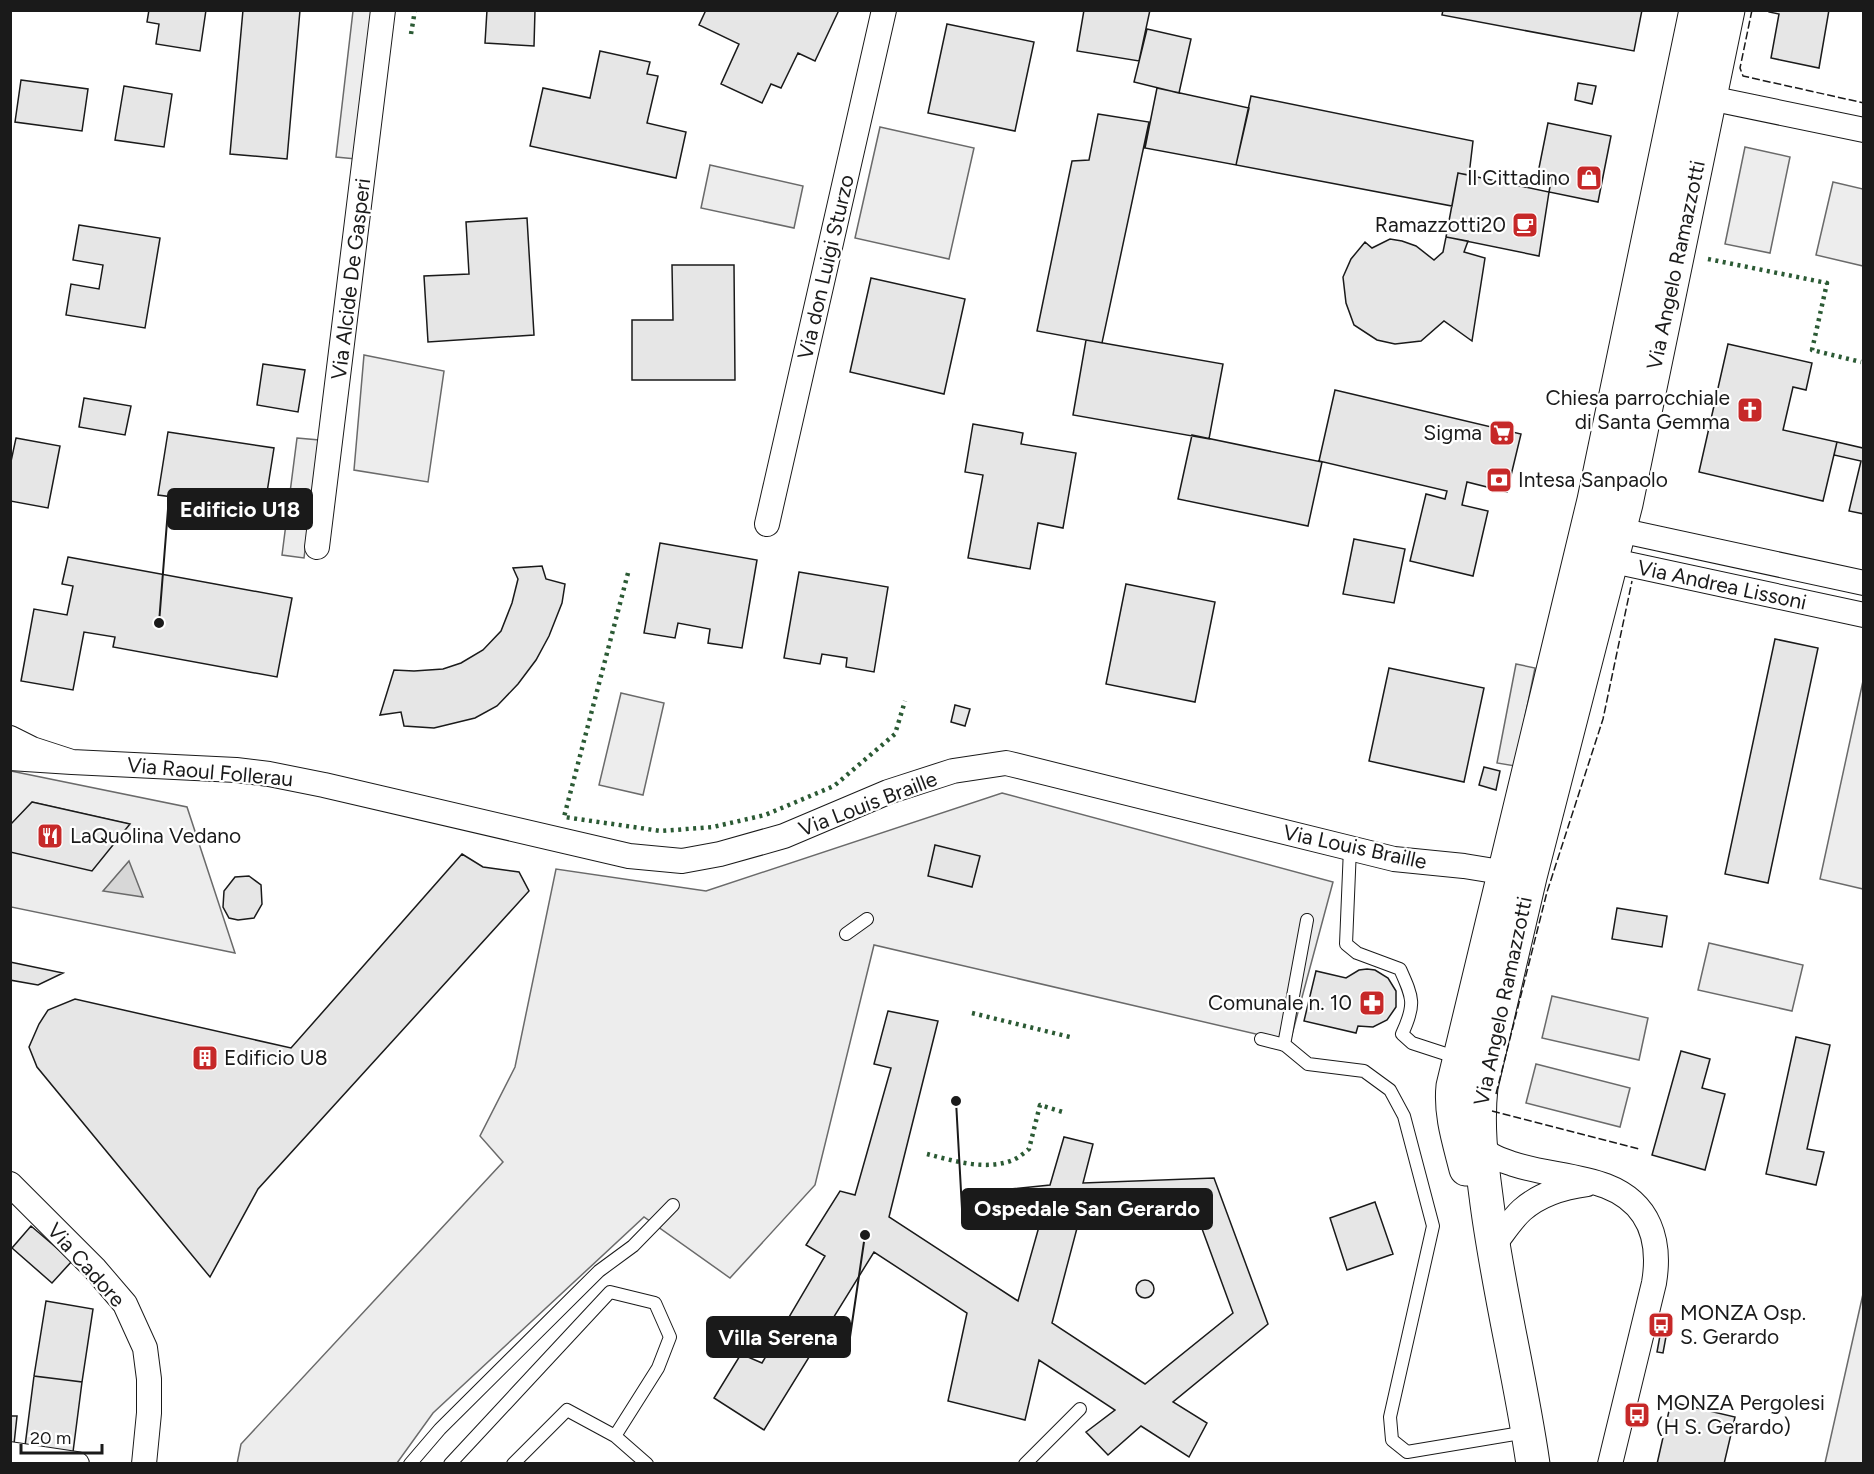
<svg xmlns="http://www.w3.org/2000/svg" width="1874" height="1474" font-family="Figtree,sans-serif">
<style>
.built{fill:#ededed;stroke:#6a6a6a;stroke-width:1.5}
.water{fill:#d7d7d7;stroke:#6a6a6a;stroke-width:1.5}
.building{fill:#e6e6e6;stroke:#1a1a1a;stroke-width:1.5;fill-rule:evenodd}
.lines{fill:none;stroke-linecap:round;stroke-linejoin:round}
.lane-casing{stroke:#1a1a1a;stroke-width:14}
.street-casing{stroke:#1a1a1a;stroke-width:26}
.secondary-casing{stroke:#1a1a1a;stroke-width:35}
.lane{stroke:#fff;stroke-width:12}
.street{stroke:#fff;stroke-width:24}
.secondary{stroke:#fff;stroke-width:33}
.hedge{stroke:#2b5a34;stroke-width:4.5;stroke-dasharray:3 4.5;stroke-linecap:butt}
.fence{stroke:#1a1a1a;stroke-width:1.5;stroke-dasharray:8 3;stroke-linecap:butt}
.labels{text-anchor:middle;stroke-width:4.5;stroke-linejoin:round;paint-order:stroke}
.poi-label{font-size:21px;fill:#1a1a1a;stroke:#fff;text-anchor:end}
.street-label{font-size:21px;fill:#1a1a1a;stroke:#fff}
.leader{fill:none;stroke:#1a1a1a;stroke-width:2}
.callout-dot{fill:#1a1a1a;stroke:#fff;stroke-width:2}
.callout{fill:#1a1a1a;stroke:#1a1a1a;stroke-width:2}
.callout-label{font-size:22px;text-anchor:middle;font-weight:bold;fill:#fff}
</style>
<rect width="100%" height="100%" fill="#fff"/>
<!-- built -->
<path class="built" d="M353,11H374L356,159L336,157Z
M880,127L974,148L949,259L855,238Z
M1745,147L1790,157L1770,253L1725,244Z
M710,165L803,186L794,228L701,208Z
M1833,182L1863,189V266L1816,255Z
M364,355L444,371L428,482L354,470Z
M297,438L319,440L304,558L282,555Z
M1516,664L1535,668L1515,766L1497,763Z
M1863,681V889L1820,879Z
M621,693L664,703L643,795L599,785Z
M11,771L187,807L235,953L11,907V852L129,824L32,802L11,825Z
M1002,793L1333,882L1290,1042L874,945L815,1185L730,1278L644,1217L433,1413L397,1463L237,1464L241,1444L503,1162L480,1136L515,1067L556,869L706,891Z
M1709,943L1803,965L1792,1011L1698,990Z
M1552,996L1648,1018L1639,1060L1542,1038Z
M1536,1064L1630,1088L1620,1127L1526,1103Z
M1863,1294V1463H1825Z"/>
<!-- water -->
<path class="water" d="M129,861L143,897L103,891Z"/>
<!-- building -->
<path class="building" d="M149,10H206L200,51L156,44L159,24L147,22Z
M243,10H300L287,159L230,154Z
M487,10H535L534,46L485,43Z
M706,10H839L815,61L798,53L781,88L771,84L762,103L721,84L739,44L699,25Z
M1084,10H1150L1139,61L1077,51Z
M1443,10H1642L1634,51L1442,15Z
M1769,10H1829L1819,68L1771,58L1779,14L1769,12Z
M947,24L1034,42L1015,131L928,113Z
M1147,29L1191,39L1179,93L1134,82Z
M600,51L650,62L647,74L658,76L647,123L686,132L676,178L530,146L543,88L590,98Z
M21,80L88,89L82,131L15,122Z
M1578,83L1596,86L1592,104L1575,100Z
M124,86L172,94L164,147L115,140Z
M1157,88L1249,108L1236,165L1145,148Z
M1251,96L1473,141L1469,175L1458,173L1452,206L1236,165Z
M1098,114L1149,122L1102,343L1037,331L1072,161L1089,160Z
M1548,123L1611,136L1598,202L1549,192L1552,176L1538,173Z
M1458,173L1549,192L1539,256L1446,237Z
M527,218L534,335L428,342L424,276L469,274L466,222Z
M79,225L160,238L145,328L66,315L71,284L99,289L103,265L73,260Z
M1446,237L1468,241L1464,252L1485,258L1472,341L1444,321L1421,341L1395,344L1377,340L1354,325L1346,303L1343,277L1351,259L1365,242L1372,248L1390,239L1402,241L1416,246L1434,260L1443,252Z
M672,265H734L735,380H632V320H673Z
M871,278L965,299L944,394L850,372Z
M1086,340L1223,364L1209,439L1073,415Z
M1728,344L1812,363L1806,390L1793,387L1783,430L1837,442L1823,501L1699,472Z
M263,364L305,370L298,412L257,405Z
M1335,390L1521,434L1507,492L1467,482L1462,505L1488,511L1473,576L1410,561L1426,494L1445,499L1447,491L1319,461Z
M84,398L131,406L125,435L79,427Z
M973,424L1023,433L1021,444L1076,453L1063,528L1038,523L1030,569L968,558L983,475L965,472Z
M168,432L274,448L262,524L210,516L211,502L158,495Z
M1192,435L1322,462L1308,526L1178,499Z
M16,438L60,446L48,508L10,501V466Z
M1837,442L1863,448L1864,445V514L1849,511L1861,461L1834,455Z
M1354,539L1405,549L1394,603L1343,594Z
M660,543L757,560L742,648L708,643L710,629L678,623L675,638L644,633Z
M68,557L292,598L277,677L113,647L115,637L84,632L73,690L21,681L34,609L67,615L73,586L62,584Z
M542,566L546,579L565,584L562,603L549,636L536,660L518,684L497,706L475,718L434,728L404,726L401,712L380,715L394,670L414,671L443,669L461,663L483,650L501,631L512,603L518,579L513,568Z
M799,572L888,587L874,672L846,667L847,658L822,654L820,664L784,658Z
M1126,584L1215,602L1195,702L1106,684Z
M1775,639L1818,648L1768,883L1725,874Z
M1389,668L1484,688L1464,782L1369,761Z
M955,705L970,709L965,726L951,722Z
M1484,767L1500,771L1496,790L1479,785Z
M32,802L130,824L92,871L10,852V825Z
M935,845L980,856L972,887L928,876Z
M462,854L483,867L519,872L529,891L258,1189L210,1277L37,1067L29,1047L39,1024L48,1010L75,999L291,1048Z
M249,876L261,885L262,904L254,918L238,920L229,918L223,907L224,891L235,877Z
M1617,908L1667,916L1662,947L1612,939Z
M10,962L63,973L38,985L10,980Z
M1367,969L1375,970L1388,978L1396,991V1007L1387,1020L1373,1027L1358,1026L1356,1033L1304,1021L1316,971L1346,978L1359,970Z
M888,1011L938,1021L889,1217L1018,1301L1042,1216L1001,1219L1000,1190L1050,1185L1064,1137L1093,1144L1083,1183L1214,1178L1268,1324L1173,1402L1207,1423L1189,1457L1141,1426L1108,1455L1086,1432L1115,1410L1039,1360L1025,1420L948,1401L967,1313L874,1252L764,1430L714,1398L741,1354L762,1363L825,1256L806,1245L840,1191L855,1195L891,1068L874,1064ZM1194,1207L1233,1313L1145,1384L1052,1323L1081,1213Z
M1796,1037L1830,1045L1807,1149L1824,1152L1816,1185L1766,1174Z
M1681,1051L1710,1059L1702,1088L1725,1094L1705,1170L1652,1155Z
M1375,1202L1393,1254L1347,1270L1330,1218Z
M31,1226L72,1261L52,1283L12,1248Z
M1136 1289a9 9 0 1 1 18 0a9 9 0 1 1-18 0Z
M46,1301L93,1309L82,1382L34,1376Z
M1661,1330L1667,1331L1663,1353L1657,1352Z
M34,1376L82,1382L73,1452L25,1446Z
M1671,1402L1735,1417L1724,1464H1657Z
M10,1416H17L14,1444L10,1443Z"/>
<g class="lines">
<!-- lane casing -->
<g class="lane-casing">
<path id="lane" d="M1350,848L1346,944L1357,953L1400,969C1413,998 1416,1004 1402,1034L1412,1043L1458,1058
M846,934L867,919
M1261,1039L1285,1045L1308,1064L1364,1071L1390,1090L1404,1116L1433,1226L1390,1417L1392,1440L1407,1452L1527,1432
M1284,1045L1307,920
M410,1464L440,1429L599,1271L633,1246L673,1205
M450,1464L610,1292L655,1303L670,1337L658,1368L615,1436
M513,1464L567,1410L615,1436L647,1464
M1025,1464L1080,1409"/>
</g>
<!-- street casing -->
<g class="street-casing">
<path id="street" d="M1695,95L1864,130
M767,524L884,10
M1605,527L1864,583
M317,547L383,10
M1595,557L1864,615
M10,738L32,749L72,762L10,758
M72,762L236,770L269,774L324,785L629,856L682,861L720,854L784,836L888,792L953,771L1006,763L1394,859L1464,866L1519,875
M1479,1143C1487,1156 1499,1159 1513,1164C1543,1174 1577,1175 1606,1186C1650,1203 1661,1241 1654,1283L1610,1464
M10,1184L95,1269L125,1304L145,1348L149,1379V1413L144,1464
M1492,1247C1502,1235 1511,1220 1522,1210C1539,1195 1564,1187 1587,1184
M10,1454L77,1464"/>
</g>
<!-- secondary casing -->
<g class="secondary-casing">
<path id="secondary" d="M1466,1169C1459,1141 1450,1114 1453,1086L1594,500L1696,10
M1533,1464C1520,1374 1497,1286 1486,1196C1481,1159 1477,1124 1481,1087L1530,877L1626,504L1728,10"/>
</g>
<!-- lane -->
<use href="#lane" class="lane"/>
<!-- street -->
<use href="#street" class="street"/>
<!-- secondary -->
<use href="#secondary" class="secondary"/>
<!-- hedge -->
<path class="hedge" d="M411,34L415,10
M1708,259L1827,283L1812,350L1861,362
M628,573L564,817L661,831L713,827L765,815L834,786L895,734L905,701
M972,1013L1074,1038
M927,1154C954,1161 986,1171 1013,1160C1018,1158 1024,1153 1029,1149L1040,1105L1066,1113"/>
<!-- fence -->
<path class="fence" d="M1752,10L1740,68L1743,76L1864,103
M1496,1094L1547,892L1603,719L1632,581
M1492,1111L1639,1149"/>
</g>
<!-- icons -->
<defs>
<g id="shop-square" transform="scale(1.35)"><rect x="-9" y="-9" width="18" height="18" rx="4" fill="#c62828" stroke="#fff"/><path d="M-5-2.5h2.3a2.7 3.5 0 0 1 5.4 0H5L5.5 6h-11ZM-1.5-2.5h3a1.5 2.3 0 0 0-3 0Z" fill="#fff"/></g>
<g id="cafe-square" transform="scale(1.35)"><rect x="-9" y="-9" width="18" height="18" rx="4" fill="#c62828" stroke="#fff"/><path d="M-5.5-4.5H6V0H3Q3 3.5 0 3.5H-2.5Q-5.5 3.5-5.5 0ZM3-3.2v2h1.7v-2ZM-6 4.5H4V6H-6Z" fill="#fff"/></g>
<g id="church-square" transform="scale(1.35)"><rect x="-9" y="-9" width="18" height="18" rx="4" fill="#c62828" stroke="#fff"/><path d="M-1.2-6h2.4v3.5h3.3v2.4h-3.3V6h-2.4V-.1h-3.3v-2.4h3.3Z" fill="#fff"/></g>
<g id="supermarket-square" transform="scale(1.35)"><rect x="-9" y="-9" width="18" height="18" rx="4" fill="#c62828" stroke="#fff"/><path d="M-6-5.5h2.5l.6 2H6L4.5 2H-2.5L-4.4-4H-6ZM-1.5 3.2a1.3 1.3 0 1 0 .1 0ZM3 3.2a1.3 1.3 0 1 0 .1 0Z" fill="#fff"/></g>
<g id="bank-square" transform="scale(1.35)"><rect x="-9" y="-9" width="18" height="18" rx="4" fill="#c62828" stroke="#fff"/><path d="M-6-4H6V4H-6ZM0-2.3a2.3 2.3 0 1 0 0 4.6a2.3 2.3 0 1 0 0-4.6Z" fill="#fff"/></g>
<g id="restaurant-square" transform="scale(1.35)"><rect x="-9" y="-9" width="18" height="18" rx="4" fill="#c62828" stroke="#fff"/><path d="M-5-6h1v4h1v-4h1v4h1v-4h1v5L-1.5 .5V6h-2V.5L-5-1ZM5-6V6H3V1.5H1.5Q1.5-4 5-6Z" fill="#fff"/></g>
<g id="pharmacy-square" transform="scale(1.35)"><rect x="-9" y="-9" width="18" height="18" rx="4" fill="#c62828" stroke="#fff"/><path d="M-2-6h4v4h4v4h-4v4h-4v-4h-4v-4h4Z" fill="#fff"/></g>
<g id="building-square" transform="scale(1.35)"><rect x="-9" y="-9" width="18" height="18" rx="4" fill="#c62828" stroke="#fff"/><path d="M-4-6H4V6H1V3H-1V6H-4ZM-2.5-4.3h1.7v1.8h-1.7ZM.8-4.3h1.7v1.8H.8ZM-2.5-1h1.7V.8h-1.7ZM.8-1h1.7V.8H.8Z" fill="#fff"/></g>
<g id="bus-square" transform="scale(1.35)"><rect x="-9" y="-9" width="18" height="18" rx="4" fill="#c62828" stroke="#fff"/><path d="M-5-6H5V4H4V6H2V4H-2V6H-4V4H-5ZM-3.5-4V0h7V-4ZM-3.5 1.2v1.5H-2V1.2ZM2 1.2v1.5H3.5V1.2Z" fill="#fff"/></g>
</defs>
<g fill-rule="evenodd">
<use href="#shop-square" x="1589" y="178"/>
<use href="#cafe-square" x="1525" y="225"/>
<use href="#church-square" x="1750" y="410"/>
<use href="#supermarket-square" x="1502" y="433"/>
<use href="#bank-square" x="1499" y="480"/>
<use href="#restaurant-square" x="50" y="836"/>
<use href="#pharmacy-square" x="1372" y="1003"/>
<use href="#building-square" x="205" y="1058"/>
<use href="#bus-square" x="1661" y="1325"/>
<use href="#bus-square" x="1637" y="1415"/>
</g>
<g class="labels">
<!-- poi labels -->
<g class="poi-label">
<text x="1570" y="185">Il Cittadino</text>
<text x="1506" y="232">Ramazzotti20</text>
<text x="1730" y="405">Chiesa parrocchiale<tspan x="1730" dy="24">di Santa Gemma</tspan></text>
<text x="1482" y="440">Sigma</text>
<text x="1518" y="487" text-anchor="start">Intesa Sanpaolo</text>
<text x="70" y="843" text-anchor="start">LaQuolina Vedano</text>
<text x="1352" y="1010">Comunale n. 10</text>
<text x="224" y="1065" text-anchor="start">Edificio U8</text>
<text x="1680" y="1320" text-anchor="start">MONZA Osp.<tspan x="1680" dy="24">S. Gerardo</tspan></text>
<text x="1656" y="1410" text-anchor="start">MONZA Pergolesi<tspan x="1656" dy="24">(H S. Gerardo)</tspan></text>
</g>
<!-- street labels -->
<g class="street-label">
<text transform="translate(1676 265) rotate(-78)" y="7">Via Angelo Ramazzotti</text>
<text transform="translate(826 267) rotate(-77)" y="7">Via don Luigi Sturzo</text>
<text transform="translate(351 279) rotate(-83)" y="7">Via Alcide De Gasperi</text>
<text transform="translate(1722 585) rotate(12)" y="7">Via Andrea Lissoni</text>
<text transform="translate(210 772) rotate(5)" y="7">Via Raoul Follerau</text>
<text transform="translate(868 804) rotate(-21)" y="7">Via Louis Braille</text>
<text transform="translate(1355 847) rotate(12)" y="7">Via Louis Braille</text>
<text transform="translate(1503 1001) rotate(-78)" y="7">Via Angelo Ramazzotti</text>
<text transform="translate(86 1265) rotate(48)" y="7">Via Cadore</text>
</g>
</g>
<!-- callouts -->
<path class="leader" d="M159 623L168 509M956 1101L962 1209M865 1235L850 1337"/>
<g class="callout-dot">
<circle cx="159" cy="623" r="6"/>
<circle cx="956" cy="1101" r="6"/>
<circle cx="865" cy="1235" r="6"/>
</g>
<g class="callout">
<rect x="168" y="489" width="144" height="40" rx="6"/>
<rect x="962" y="1189" width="250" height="40" rx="6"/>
<rect x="707" y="1317" width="143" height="40" rx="6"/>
</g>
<g class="callout-label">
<text x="240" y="517">Edificio U18</text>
<text x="1087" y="1216">Ospedale San Gerardo</text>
<text x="778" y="1345">Villa Serena</text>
</g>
<!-- border -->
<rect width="1874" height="1474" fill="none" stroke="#1a1a1a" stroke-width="24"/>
<!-- scale -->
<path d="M21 1444v9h81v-9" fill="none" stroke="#1a1a1a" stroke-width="3"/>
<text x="30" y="1444" font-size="18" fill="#1a1a1a" stroke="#ffffff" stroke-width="4.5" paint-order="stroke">20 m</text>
</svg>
